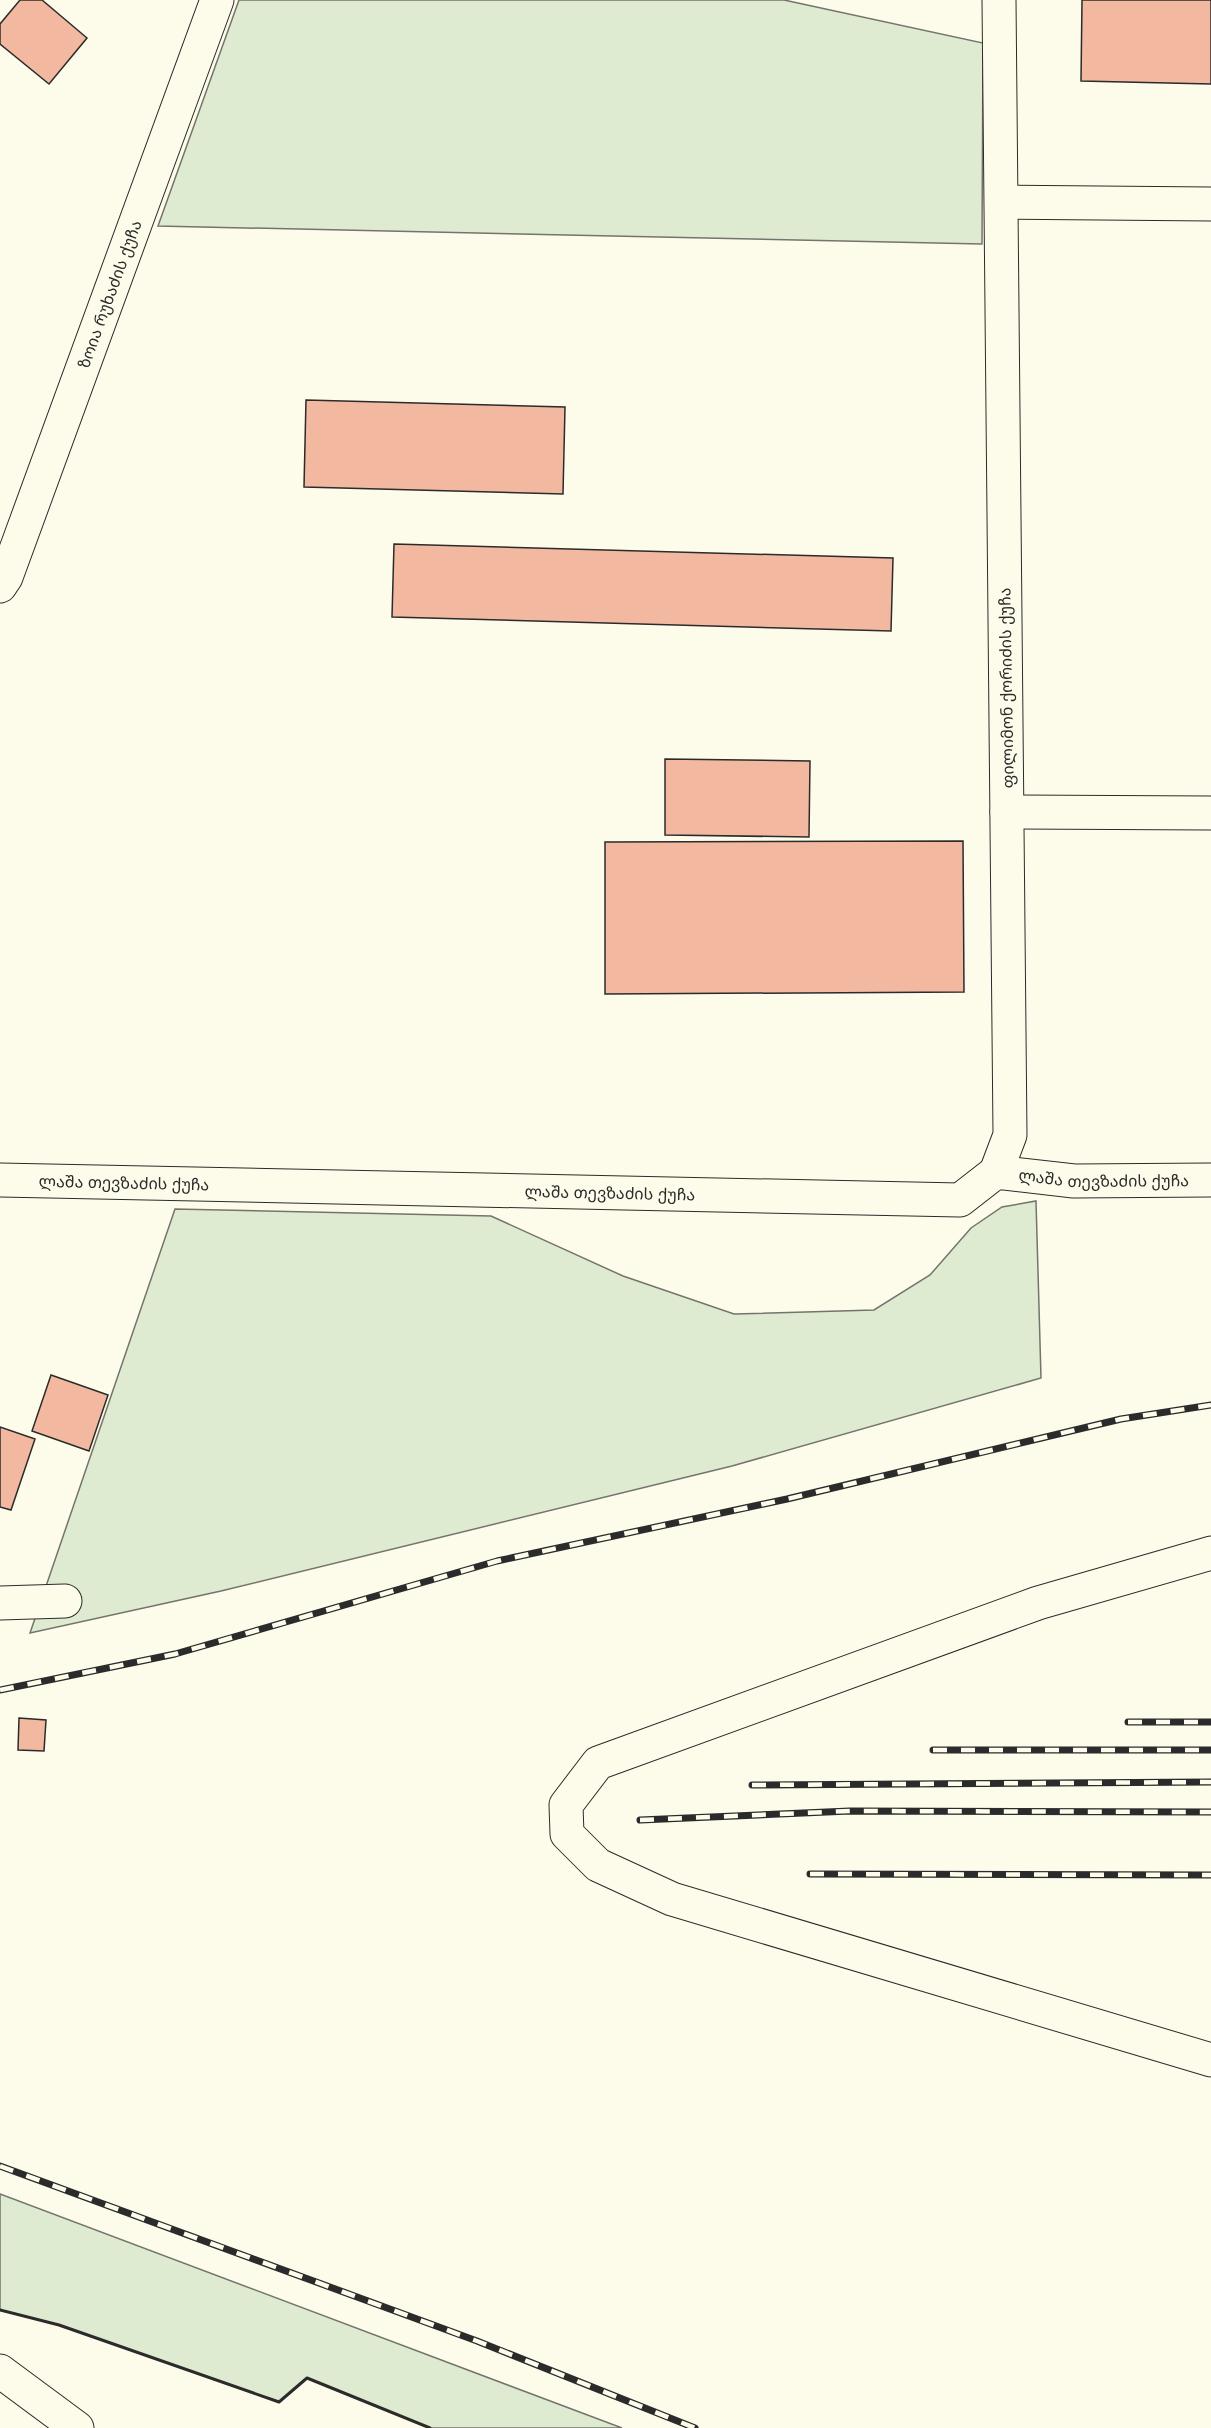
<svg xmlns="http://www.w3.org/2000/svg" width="1211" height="2428" font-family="Arial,'Noto Sans Georgian',sans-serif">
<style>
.green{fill:#deebd1;stroke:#74746e;stroke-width:1.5}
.building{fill:#f2b8a0;stroke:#2b2b2b;stroke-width:1.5}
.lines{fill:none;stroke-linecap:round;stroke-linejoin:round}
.minor-casing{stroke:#2b2b2b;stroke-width:35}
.minor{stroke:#fdfbea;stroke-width:33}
.rail-casing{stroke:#2b2b2b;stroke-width:7}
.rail{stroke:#fdfbea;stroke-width:4.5;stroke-dasharray:14;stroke-linecap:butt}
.wall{stroke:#2b2b2b;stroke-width:3}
.labels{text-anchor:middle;stroke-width:4.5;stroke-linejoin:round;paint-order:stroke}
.street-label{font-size:16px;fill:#2b2b2b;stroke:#fdfbea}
</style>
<rect width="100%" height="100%" fill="#fdfbea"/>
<!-- green -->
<path class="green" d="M239,0H784L983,43L982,244L158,226Z
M1036,1201L1041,1378L732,1466L221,1591L30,1633L175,1209L491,1216L623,1276L734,1314L874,1310L930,1275L971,1228L1002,1207Z
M0,2194L622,2428H430L307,2378L279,2402L59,2325L0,2310Z"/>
<!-- building -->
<path class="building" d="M20,0H42L87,38L49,84L0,44V24Z
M1082,0H1211V84L1081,81Z
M306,400L565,407L563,494L304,487Z
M394,544L893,558L891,631L392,617Z
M665,759L810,761L809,837L665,835Z
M963,841L964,992L605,994V842Z
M51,1375L108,1395L89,1451L32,1431Z
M0,1427L35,1439L11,1510L0,1507Z
M19,1718L46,1720L44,1751L18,1750Z"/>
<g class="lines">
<!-- minor casing -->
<g class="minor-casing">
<g id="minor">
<path d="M1002,202L1211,204"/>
<path id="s1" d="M0,586L6,577L217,0"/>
<path d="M1007,812L1211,813"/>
<path d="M996,1172L1010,1135L999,0"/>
<path id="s2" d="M0,1180L960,1200L996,1172L1074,1181L1211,1180"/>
<path d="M1211,1553L1038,1603L598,1763L566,1805L567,1834L598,1865L672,1899L1211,2060"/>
<path d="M0,1603L65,1601"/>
<path d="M0,2371L77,2428"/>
</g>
</g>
<!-- minor -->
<use href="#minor" class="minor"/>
<!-- rail casing -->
<g class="rail-casing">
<path id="rail" d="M0,1690L175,1654L497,1561L787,1499L1121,1419L1211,1405
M1128,1722H1211
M933,1750H1211
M752,1785L1211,1782
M640,1820L850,1811L1211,1812
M810,1874L1211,1875
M0,2166L477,2341L695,2428"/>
</g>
<!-- rail -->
<use href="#rail" class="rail"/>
<!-- wall -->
<path class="wall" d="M0,2310L59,2325L279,2402L307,2378L430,2428"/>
</g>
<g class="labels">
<!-- street labels -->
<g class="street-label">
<text dy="6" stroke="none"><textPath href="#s1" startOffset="312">ზოია რუხაძის ქუჩა</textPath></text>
<text transform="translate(1006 688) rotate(-91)" y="6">ფილიმონ ქორიძის ქუჩა</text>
<text dy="6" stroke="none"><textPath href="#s2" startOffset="1114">ლაშა თევზაძის ქუჩა</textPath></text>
<text dy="6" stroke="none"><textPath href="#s2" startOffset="124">ლაშა თევზაძის ქუჩა</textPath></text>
<text dy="6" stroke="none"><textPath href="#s2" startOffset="610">ლაშა თევზაძის ქუჩა</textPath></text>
</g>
</g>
</svg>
